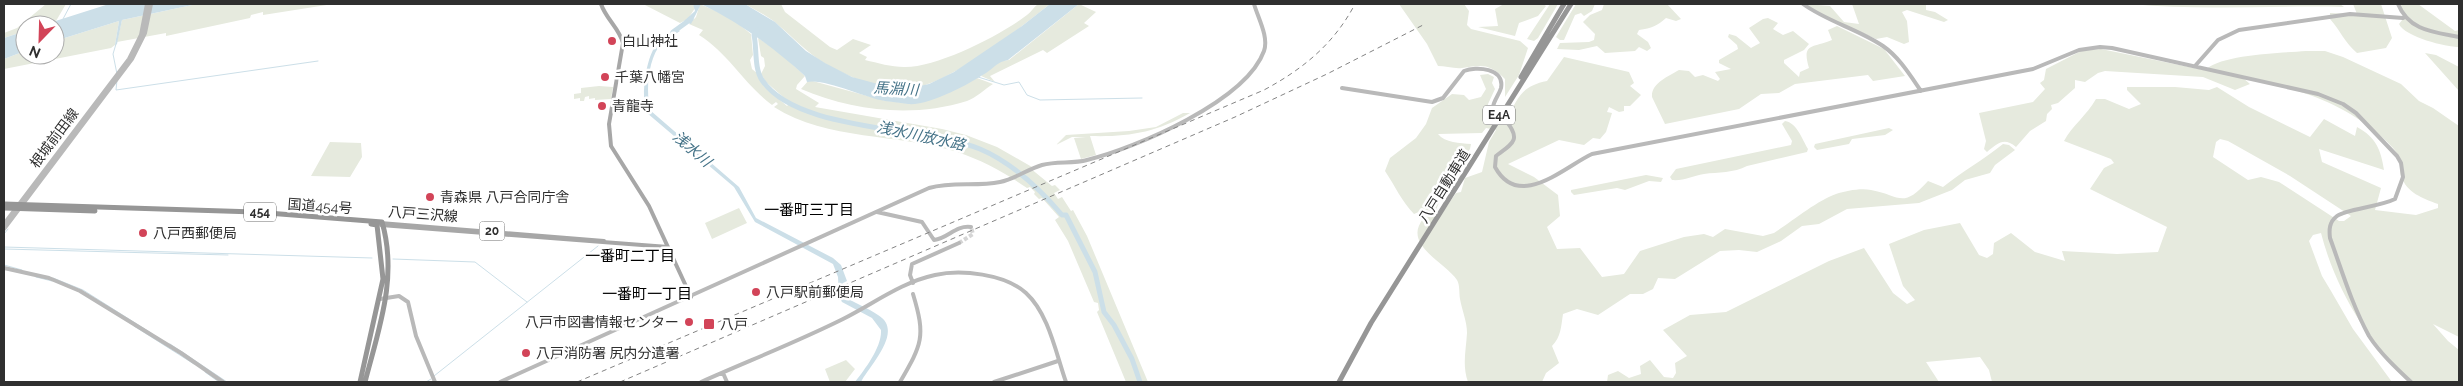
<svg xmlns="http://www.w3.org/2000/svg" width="2463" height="386" font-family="Raleway,'Noto Sans JP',sans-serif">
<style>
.green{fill:#e6eade;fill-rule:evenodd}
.water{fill:#ccdfe8}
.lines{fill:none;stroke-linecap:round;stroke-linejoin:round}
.stream{stroke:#ccdfe8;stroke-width:1}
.river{stroke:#ccdfe8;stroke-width:5}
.secondary-tunnel{stroke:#d5d5d5;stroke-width:4;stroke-dasharray:4 2;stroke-linecap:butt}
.secondary{stroke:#b9b9b9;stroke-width:4}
.primary{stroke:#a7a7a7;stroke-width:4}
.highway{stroke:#969696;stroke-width:5}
.rail{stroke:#848484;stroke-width:1;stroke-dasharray:5 4;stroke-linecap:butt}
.secondary-bridge{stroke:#b9b9b9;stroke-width:4}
.poi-dot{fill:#d24458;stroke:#fff;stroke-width:2}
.labels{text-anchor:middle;stroke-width:5;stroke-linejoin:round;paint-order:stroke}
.shield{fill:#fff;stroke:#6d6d6d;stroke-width:1}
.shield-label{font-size:12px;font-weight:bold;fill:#2f2f2f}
.poi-label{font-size:14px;fill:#2f2f2f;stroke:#fff;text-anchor:start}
.street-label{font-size:14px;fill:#2f2f2f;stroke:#fff}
.water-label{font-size:15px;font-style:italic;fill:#457388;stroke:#fff}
.neighbourhood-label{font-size:15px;fill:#000;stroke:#fff}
</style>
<rect width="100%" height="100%" fill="#fff"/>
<!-- green -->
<path class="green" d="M46,4H66L56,21L43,25H25V31L4,38V33L17,28Z
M197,4H333L263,15V12L251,15L250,18L166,36V33L117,42L122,20Z
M643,4H693L695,8L688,19L680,23Z
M700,4L731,18L751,34L753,55L750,60L752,69L758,74L765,87L787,106L790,103L766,82L761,74L765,66L764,58L761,56L758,38L776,49L805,76L797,85L796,89L819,103L815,107L942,129L966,135L997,147L1032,167L1030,168L1052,186L1055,185L1060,190L1054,193L1058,199L1062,197L1071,211L1073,210L1087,236L1148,382H1126L1097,312L1099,310L1098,303L1094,302L1068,241L1055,220L1059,217L1042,198L1039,199L1034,194L1035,192L1030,187L1027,188C1007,174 982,160 957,152C897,133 828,141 774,107L778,104L776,102L772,105C744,84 729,54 699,35L703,30L689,24L696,17Z
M745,4H781L785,12L830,47L837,50L853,39L871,45L859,53L867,57L865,60C878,63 891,67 904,67C936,68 1001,35 1027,15C1031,12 1034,7 1038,4H1050C1016,31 946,88 903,90C880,91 843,74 824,63C806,52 793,37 777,24C768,16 755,10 745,4Z
M1079,4L1096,12L1084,23L1089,26L1047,53L1043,50L990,76L995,82L981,76L1000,61L1009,60Z
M1399,4H1464L1469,11L1467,25L1471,29L1520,41L1528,48L1519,75L1505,97V79C1489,63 1482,65 1462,68C1455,69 1445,66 1438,66L1427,44Z
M1504,4H1543L1546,6L1538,16L1519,23L1515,36L1478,27L1498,26L1495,9Z
M1550,4H1558L1538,38L1534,41L1527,39Z
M1576,4H1595L1592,11L1584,16L1581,13L1575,15L1564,40H1560L1556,37Z
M1604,4H1667L1681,19L1676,21L1666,18C1657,26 1652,28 1639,30L1637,34L1648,42L1651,48L1647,51L1639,47L1635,51L1605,53L1597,46L1579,50L1557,49L1560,43L1589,42L1594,40L1595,34L1583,22L1590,15L1602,10Z
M1805,4L1830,6L1844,22L1859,24L1852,4H1926V10L1935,12L1948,20L1944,22L1907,10L1902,12L1907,21L1909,42L1904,44L1887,37L1876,39L1823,15Z
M2131,4H2340L2344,7C2273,5 2201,11 2131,4Z
M2353,4H2381L2392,38L2386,48L2357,53C2345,43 2340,30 2330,19V13L2357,14Z
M2401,4H2418L2455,31L2459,30V47C2446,47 2405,37 2399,24L2403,19Z
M1768,18L1778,23L1773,29L1783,35L1793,31L1809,44L1804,50L1784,60V63L1799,77L1800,72L1809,68C1801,42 1814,48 1832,40L1828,30L1837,26L1884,49L1905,76L1873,81L1868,75L1795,84L1779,93L1761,94L1739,109L1665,124L1652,97C1651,83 1669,76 1679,70L1689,71L1695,77L1703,75L1718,81L1720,79L1715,72L1731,69L1719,63V60L1738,49L1737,45L1728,37L1729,34L1736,36L1751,48L1760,43L1749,28L1763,19Z
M119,21L115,45L111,48L4,69V59L25,51V55H55V41Z
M2101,49L2243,78L2250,84L2235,90L2203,77L2105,71L2098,73L2085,82L2075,80V88L2058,103L2051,105L2052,109L2047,114L2046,121L2030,131L2016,147C2004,137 1998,143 1987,152L1984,149L1986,141L1979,113L2033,102L2045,89L2040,83L2044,80L2046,69L2083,50Z
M2306,51H2325L2343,57L2401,84L2419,101L2433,108L2459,126V337L2433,324L2448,341L2459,350V382H2408C2368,342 2335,288 2321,233L2313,235L2309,241L2322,276L2331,291L2353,329L2392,382H1992L1989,370L1980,357L1926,362L1939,382H1607L1608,375L1618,371L1629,378L1641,374L1640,366L1650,360L1664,377L1673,378L1676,373L1675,363L1687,356L1663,330L1690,315L1726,312L1829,261L1864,248L1893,293L1907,304L1915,300L1903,286L1889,244L1924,230L1960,223L1979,255L1987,258L1993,254L1994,243L2011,233L2035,252L2065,261L2062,251L2117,254L2158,252L2167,227L2090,189L2104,168L2114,163L2111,159L2064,141C2072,126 2087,115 2096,99H2105L2129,109L2141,104L2127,90V87H2175L2209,90L2217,87L2249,107L2310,137L2324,119L2355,136L2357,127C2376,137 2381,150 2384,170L2319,149L2322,162L2381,188L2375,210L2416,215L2438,208V204C2422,198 2407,193 2401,176C2399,170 2401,162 2399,157C2396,149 2384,139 2378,134C2329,91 2268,83 2206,69C2225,54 2281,53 2306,51ZM2220,139L2228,141L2290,176L2351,216L2344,221H2339L2279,182L2261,177L2248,180L2213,157L2216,142Z
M2425,53L2436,55L2459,67V91Z
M1564,57L1629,72L1634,83L1630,86L1641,95L1630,106H1624V111L1619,112L1609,107L1607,112L1612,113L1606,132L1600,139L1593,138L1584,145L1559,140L1508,164L1534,177L1558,195L1560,216L1547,227L1557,249L1580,248L1602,277L1624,274L1640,251L1684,237L1704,234L1713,237L1725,229L1763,236L1774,233C1791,222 1818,200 1836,194C1846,191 1860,188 1871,190C1900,195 1902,210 1928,181L1943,187C1963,171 1983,160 2003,144L2009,145L2015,150L1995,165L1990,173L1965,180L1952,190L1919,203L1847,209L1819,224L1802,226L1781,241L1757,252L1739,250L1720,251L1675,279L1658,278L1653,289L1643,294H1630L1598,315L1577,309L1563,314C1561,327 1561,337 1552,346L1559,363L1546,373L1542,382H1468C1462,365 1466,351 1467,333C1467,322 1462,310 1460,299C1459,293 1460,285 1457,280C1445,262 1401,244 1424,218L1421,211L1414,214C1402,202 1395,186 1385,171L1390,158L1416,138L1426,124L1432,108L1452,94L1464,95L1469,100L1481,97L1486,89L1480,75L1488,74L1494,77L1492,83L1495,89L1488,104L1489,115L1506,121C1518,98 1521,86 1547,81ZM1486,128L1496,130L1489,142L1482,172L1465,178L1461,192L1456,193L1443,212H1435L1452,174L1470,149L1471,144C1460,143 1445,143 1438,134L1482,133Z
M977,78L993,84C985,89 976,98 967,101C913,118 852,111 801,89L809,80L886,101C894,101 903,104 910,103C933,102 956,88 977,78Z
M599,86L613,87L611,99L595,100V98L589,99V96L585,97L584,101H580V98L574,99V94L581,93V88Z
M1183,113H1190C1155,133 1128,137 1090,136L1096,155L1081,159L1074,138L1086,137H1072L1056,145L1066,135L1129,131L1156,127Z
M1785,121C1797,123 1802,139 1808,149L1807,152L1747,166C1734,173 1718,172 1704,174C1692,176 1684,181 1672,180L1670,177L1676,169L1791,145L1792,141L1782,124Z
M1889,128L1893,130L1885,135L1852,139L1849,144L1817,150L1814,147L1815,144Z
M330,142L361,143L362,157L350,177L311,176Z
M1646,175L1663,178L1661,182L1649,181L1625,190L1617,188L1574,195L1571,192V190Z
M739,208L747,223L712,239L705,223Z
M846,360L855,369L845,382H830L825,369Z"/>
<!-- water -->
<path class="water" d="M109,4H197L122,20L117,44L115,45L119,21L55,41V25H43Z
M693,4H745L775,22L806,51L825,63L852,77L900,90L929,84L954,72L1022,26L1050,4H1079L1008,60C997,62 995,67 986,73C969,84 929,106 908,104C901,103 893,102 885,101C866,98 824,78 807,82L805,76C773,47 740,23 701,4L691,24L684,21L695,11Z
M675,28L680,31C673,36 666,38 661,44C648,58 645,94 651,111L739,187L756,218L833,258L841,265L847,281L843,283L844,296C854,303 868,308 878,315C905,331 869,366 861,382H855C865,369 882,347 881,330L872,318L842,302L839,297L838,277L833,264L755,222L734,187L647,113C640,99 646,56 657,44C662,38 670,34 675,28Z
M25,31V51L4,59V38Z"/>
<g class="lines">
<!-- stream -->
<path class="stream" d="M63,19L71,4
M116,44L113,54L117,74
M978,77L1004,85L1019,82L1027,95L1040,100L1142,98
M117,80L116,90L318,61
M4,234L8,229
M4,247L372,258
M4,249L228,255
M393,259L475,262L527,302
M4,265L22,270
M36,277L52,281
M53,278L83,290L151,333
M134,326L194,364
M170,344L227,382
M205,372L219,382
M434,376L598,246
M426,382L431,379"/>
<!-- river -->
<path class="river" d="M757,30L754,35C757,48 754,68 762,80C796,132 924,126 980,149C1013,163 1039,188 1062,215H1066L1095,272L1104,312L1114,325L1132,359L1140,382
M673,32L691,19"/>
<!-- secondary-tunnel -->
<path class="secondary-tunnel" d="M959,243L973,234L971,227"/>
<!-- secondary -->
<path class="secondary" d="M1803,4C1828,22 1858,29 1883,46C1899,57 1910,75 1921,91
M2398,4C2409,31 2434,32 2459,37
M2195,66L2218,40L2239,30L2350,14L2403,18
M1342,88L1432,102L1443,98L1464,71C1476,66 1505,68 1501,88C1499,95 1494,100 1493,107
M1506,121C1522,140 1512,144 1496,156L1495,167C1519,211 1564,167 1592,154L2033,69L2079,50L2100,47L2112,48L2318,94L2343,104L2356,113L2397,156L2401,163L2403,177L2395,199C2379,207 2346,209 2337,216C2329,222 2329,230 2330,238C2342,271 2352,305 2369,336C2380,353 2396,368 2411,382
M877,212L922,222L934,240C949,238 955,225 971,227
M4,224L129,59L141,35L147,4
M4,229L132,59L145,33L151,4
M4,268L49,278L80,291L181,353L223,382
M913,283L910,275L912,264L959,243
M380,299L399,296L408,302L416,336L435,382
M723,373L727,382
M500,382L929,188C953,181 976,187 1000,182C1015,179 1028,169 1042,165C1057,161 1073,164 1087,160C1136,148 1246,101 1264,51C1269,37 1258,18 1254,4
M701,382C748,361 797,342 843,319C873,304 902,282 935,275C961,269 1005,274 1026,293C1049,314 1056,354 1066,382
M900,382C922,344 926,337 913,294
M994,382L1058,361"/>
<!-- primary -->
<path class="primary" d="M601,4C606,19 619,28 623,43L609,124L611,146L649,206L691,297
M380,223L604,241
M381,225L668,247"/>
<!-- highway -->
<path class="highway" d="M1521,77L1564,4
M4,204L255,212L382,222C398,277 379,328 365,382
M4,208L95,211
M360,382L383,279L377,225L371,224
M1339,382L1371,323L1571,4"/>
<!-- rail -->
<path class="rail" d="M577,382L1264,90C1303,69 1334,44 1355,4
M620,382L1235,117L1327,74L1425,24"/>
<!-- secondary-bridge -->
<path class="secondary-bridge" d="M1493,107L1506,121"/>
</g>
<!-- markers -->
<g class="poi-dot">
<circle cx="612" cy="41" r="5"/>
<circle cx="605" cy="77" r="5"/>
<circle cx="602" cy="106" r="5"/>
<circle cx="430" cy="197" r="5"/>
<circle cx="143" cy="233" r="5"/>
<circle cx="756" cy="292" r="5"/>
<circle cx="689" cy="322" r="5"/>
<rect x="703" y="318" width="12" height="12" rx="2.5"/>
<circle cx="526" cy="353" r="5"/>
</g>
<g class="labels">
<!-- shield labels -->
<g class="shield">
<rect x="1483" y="105.5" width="32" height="19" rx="4"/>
<rect x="244" y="202.5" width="32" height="19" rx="4"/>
<rect x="479.5" y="221.5" width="25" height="19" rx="4"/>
</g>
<g class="shield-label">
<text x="1499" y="119">E4A</text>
<text x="260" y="216">454</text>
<text x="492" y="235">20</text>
</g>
<!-- poi labels -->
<g class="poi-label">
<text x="622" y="46">白山神社</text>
<text x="615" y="82">千葉八幡宮</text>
<text x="612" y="111">青龍寺</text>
<text x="440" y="202">青森県 八戸合同庁舎</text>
<text x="153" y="238">八戸西郵便局</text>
<text x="766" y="297">八戸駅前郵便局</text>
<text x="679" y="327" text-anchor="end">八戸市図書情報センター</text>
<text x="720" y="329">八戸</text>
<text x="536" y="358">八戸消防署 尻内分遣署</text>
</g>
<!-- street labels -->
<g class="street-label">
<text transform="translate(54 138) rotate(-53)" y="5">根城前田線</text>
<text transform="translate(1444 186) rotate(-58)" y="5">八戸自動車道</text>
<text transform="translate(320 206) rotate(4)" y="5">国道454号</text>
<text transform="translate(423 214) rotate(4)" y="5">八戸三沢線</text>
</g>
<!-- water labels -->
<g class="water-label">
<text transform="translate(896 89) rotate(3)" y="5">馬淵川</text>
<text transform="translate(921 136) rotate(12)" y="5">浅水川放水路</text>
<text transform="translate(692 149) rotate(41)" y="5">浅水川</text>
</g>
<!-- neighbourhood labels -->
<g class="neighbourhood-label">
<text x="809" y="215">一番町三丁目</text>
<text x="630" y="261">一番町二丁目</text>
<text x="647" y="299">一番町一丁目</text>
</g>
</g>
<!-- border -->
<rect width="2463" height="386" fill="none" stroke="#2f2f2f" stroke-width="10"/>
<!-- north arrow -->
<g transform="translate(40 40) rotate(203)"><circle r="24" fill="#ffffff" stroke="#acacac"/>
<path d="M0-4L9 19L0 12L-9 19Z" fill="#d24458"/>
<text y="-8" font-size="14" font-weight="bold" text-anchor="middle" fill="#2f2f2f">N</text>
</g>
</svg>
